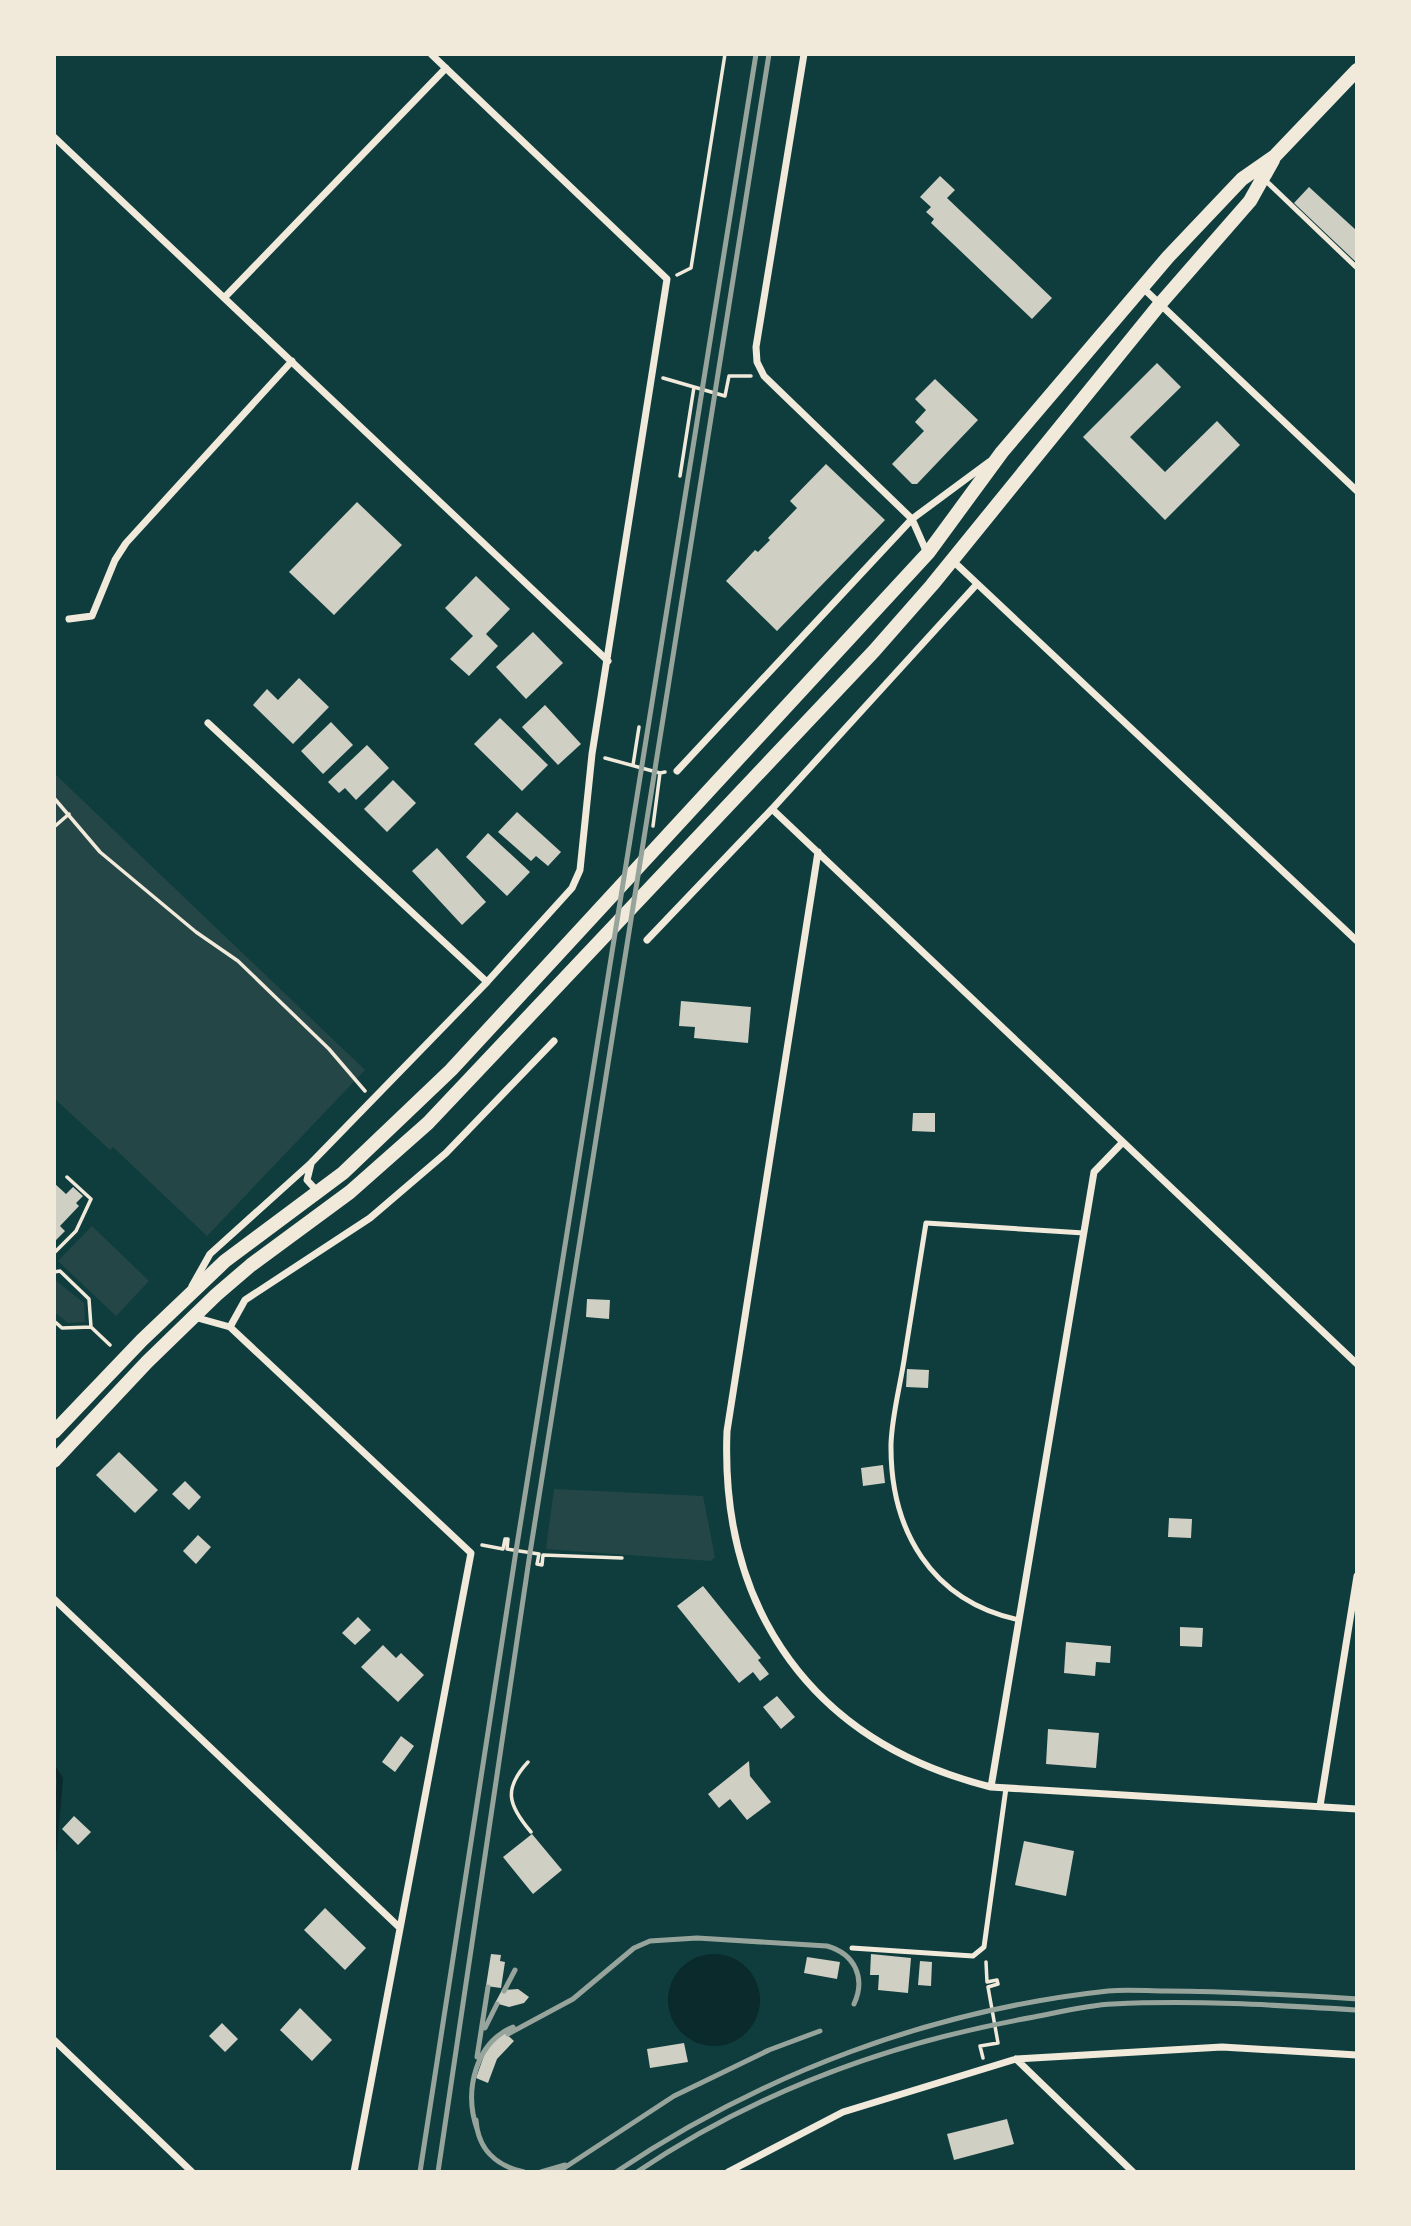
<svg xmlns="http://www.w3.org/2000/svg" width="1411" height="2226" font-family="'Public Sans',sans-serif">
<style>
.green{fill:#244646}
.water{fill:#0a2a2b}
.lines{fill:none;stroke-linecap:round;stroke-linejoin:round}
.stream{stroke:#0a2a2b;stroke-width:6}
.building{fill:#cfcfc3}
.path{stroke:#f1e9da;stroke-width:3.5}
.service{stroke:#f1e9da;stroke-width:5}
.minor{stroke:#f1e9da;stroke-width:7}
.secondary{stroke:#f1e9da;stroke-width:14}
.rail{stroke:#97a49c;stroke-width:5}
</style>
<rect width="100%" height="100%" fill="#0f3d3e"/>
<!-- green -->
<path class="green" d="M54,773L365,1070L207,1236L113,1147L110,1150L54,1098Z
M92,1226L149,1281L116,1316L58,1261Z
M54,1279L84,1303L85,1322L68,1323L54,1312Z
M554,1489L703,1496L715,1557L711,1561L546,1549Z"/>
<!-- water -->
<path class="water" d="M668 2000a46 46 0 1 1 92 0a46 46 0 1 1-92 0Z"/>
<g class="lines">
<!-- stream -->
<path class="stream" d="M54,1769L60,1779L54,1849"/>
</g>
<!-- building -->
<path class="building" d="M940,176L955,190L947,198L1052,298L1032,319L931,223L934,219L926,212L931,207L920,197Z
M1309,187L1357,231V263L1294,203Z
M1157,363L1181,387L1130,437L1165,472L1217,421L1240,445L1165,520L1083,437Z
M935,379L978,420L917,484H912L892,464L924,431L915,422L926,410L915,399Z
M826,464L885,520L777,631L726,581L755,550L758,552L770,540L768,538L797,508L790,501Z
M357,502L402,545L334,615L289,572Z
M476,576L510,609L486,634L498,646L469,676L450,659L473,636L445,608Z
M533,632L563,663L526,699L496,667Z
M299,678L329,707L293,744L253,705L267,689L278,700Z
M545,705L581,744L558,765L522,727Z
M500,718L548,765L522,791L474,744Z
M331,722L353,745L323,774L301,751Z
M367,745L389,768L356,800L345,788L339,793L328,782Z
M393,780L416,803L387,832L364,809Z
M517,812L561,852L548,866L536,856L531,861L498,832Z
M488,833L530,872L507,896L466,857Z
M437,848L486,902L462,925L412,871Z
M681,1001L751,1007L748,1043L694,1038L695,1027L679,1026Z
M913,1113H935V1132L912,1131Z
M54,1183L66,1194L73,1187L83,1196L76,1203L79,1206L60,1226L65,1231L54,1242Z
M587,1299L610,1300L609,1319L586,1317Z
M907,1369L929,1370L928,1388L906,1387Z
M119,1452L158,1490L135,1513L96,1475Z
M883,1465L885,1483L863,1486L861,1468Z
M185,1481L201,1497L189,1510L172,1494Z
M1169,1518L1192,1519L1191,1538L1168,1537Z
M198,1535L211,1547L196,1564L183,1551Z
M703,1586L761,1658L758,1660L769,1674L760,1681L753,1672L739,1683L677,1606Z
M358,1617L371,1630L355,1645L342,1633Z
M1180,1627L1203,1628L1202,1647L1180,1646Z
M1066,1642L1111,1646L1110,1663L1096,1662L1095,1676L1064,1673Z
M383,1645L396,1658L401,1653L424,1675L398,1702L361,1667Z
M777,1696L795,1717L781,1729L763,1707Z
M1048,1729L1099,1733L1096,1768L1046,1764Z
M401,1736L414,1746L395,1772L382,1762Z
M749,1761L750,1776L771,1802L747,1820L730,1799L719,1808L708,1794Z
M74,1816L91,1832L78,1845L62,1829Z
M532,1834L562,1870L533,1894L503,1857Z
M1024,1841L1074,1851L1066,1896L1015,1885Z
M325,1908L366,1948L345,1970L304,1930Z
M491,1954L501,1955L500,1961L505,1962L501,1988L486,1986Z
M871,1954L911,1958L908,1993L878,1990L879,1975H870Z
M807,1957L840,1962L837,1979L804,1973Z
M920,1961L932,1962L931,1986L918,1985Z
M518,1989L529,1997L524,2003L509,2007L495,2003L502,1990Z
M300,2008L332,2040L312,2061L280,2030Z
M222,2023L238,2039L225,2052L209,2036Z
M504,2032L514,2041L497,2059L488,2083L476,2078L486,2050Z
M684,2043L688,2062L650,2068L647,2049Z
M1007,2119L1014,2144L954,2160L947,2134Z"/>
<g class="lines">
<!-- path -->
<path class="path" d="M677,275L691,268L725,54
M663,378L725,396L729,376H751
M680,476L694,387
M605,758L660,773
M633,765L639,727
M54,798L100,852L196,932L238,961L329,1049L365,1091
M653,826L660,773L665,772
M54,827L69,814
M54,1253L76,1231L91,1199L67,1177
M54,1272L60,1271L89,1299L91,1327
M54,1321L62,1328L91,1327L110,1345
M482,1545L503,1549L505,1539H508L507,1549L539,1554L537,1564L542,1565L543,1555L622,1558
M528,1762C503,1789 508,1805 531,1832
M983,2058L980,2046L998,2043L988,1987L998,1984L997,1980L987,1982L986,1962"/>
<!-- service -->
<path class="service" d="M1265,180L1357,268
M1019,1620C931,1601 890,1530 891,1444C892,1414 901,1383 905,1354C912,1311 919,1267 926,1223L1084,1233
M852,1948L973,1956L984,1947L1006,1788"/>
<!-- minor -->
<path class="minor" d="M804,54L756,347L757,362L764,376L912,519L927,553
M54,137L608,661
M1142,287L1357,491
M224,298L446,68
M952,560L1357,941
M69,619L92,616L115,560L126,543L292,361
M208,723L487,982
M677,771L912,519L989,462
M772,809L1357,1364
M818,852L727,1431C720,1612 814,1743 991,1787L1357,1809
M647,940L772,809L977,584
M311,1164L307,1180L317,1191
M192,1286L210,1254L311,1163L487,982L572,888L580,870L592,754L667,279L431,54
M194,1317L230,1327L471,1553L354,2172
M230,1327L245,1300L370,1218L446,1153L554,1041
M54,1599L400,1928
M991,1787L1094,1172L1123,1142
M1320,1806L1357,1576
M54,2040L192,2172
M1016,2059L1133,2172
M728,2172L843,2112L1016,2059L1222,2047L1357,2055"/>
<!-- secondary -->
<path class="secondary" d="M54,1432L142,1340L225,1261L343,1173L451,1070L928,553L1002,452L1168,257L1242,179L1275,156L1357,70
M54,1461L147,1362L216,1295L251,1265L350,1192L428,1123L874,651L932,585L1160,304L1250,201L1273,160"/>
<!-- rail -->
<path class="rail" d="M504,1991L515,1970
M485,2028L497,2004
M508,2034L573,1999L634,1948L650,1941L697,1938L827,1946C855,1954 866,1978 854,2004
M477,2057L488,1987
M476,2120C478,2149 496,2166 524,2172
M477,2129C464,2091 475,2043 513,2027
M420,2172L516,1551L756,54
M438,2172L530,1553L769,54
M541,2172L565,2165
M558,2172L674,2096L769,2050L820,2031
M616,2172C763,2073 932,2010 1108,1991C1127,1989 1147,1991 1166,1991C1230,1991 1293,1995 1357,1999
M637,2172C757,2091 892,2042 1034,2017C1060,2012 1087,2005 1113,2004C1194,2000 1275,2005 1357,2010"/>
</g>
<!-- border -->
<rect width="1411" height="2226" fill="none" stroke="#f1e9da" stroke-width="112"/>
</svg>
